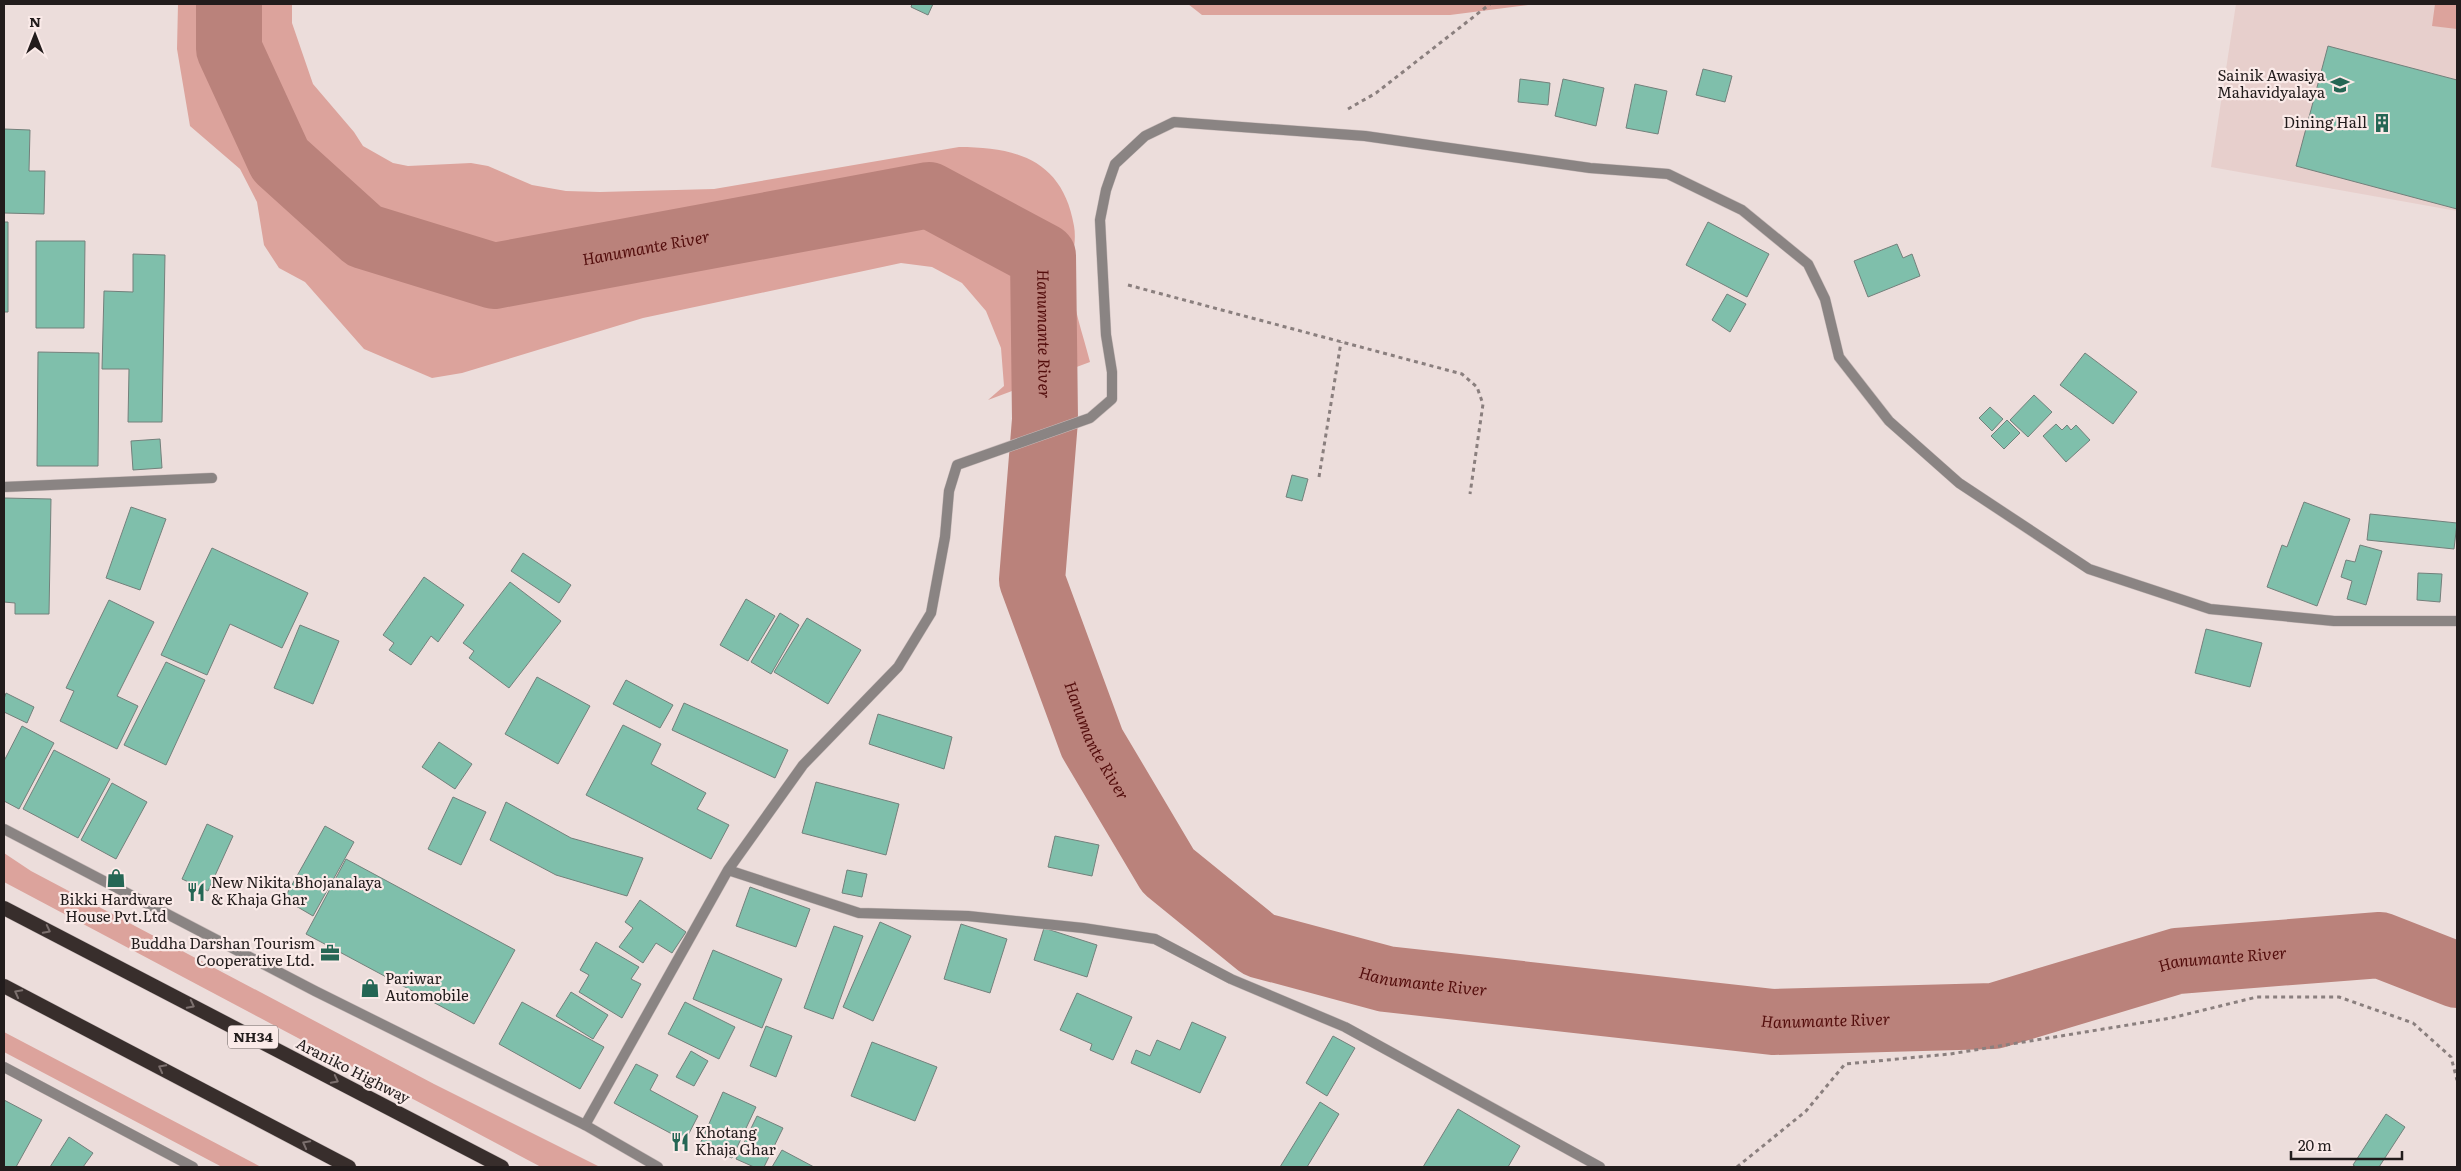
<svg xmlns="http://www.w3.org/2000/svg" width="2461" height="1171" font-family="Literata,serif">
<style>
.built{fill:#e7cfcc}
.green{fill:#dca39c}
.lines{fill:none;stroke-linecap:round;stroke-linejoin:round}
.river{stroke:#ba827b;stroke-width:66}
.building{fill:#7fbfab;stroke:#73807b}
.service-casing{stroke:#c8bab9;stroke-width:11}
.minor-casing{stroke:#c8bab9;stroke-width:11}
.trunk-casing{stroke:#c8bab9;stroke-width:15}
.path{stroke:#8a7f7e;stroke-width:3;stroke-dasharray:4 4;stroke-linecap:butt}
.service{stroke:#8a8483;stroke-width:10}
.minor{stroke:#8a8483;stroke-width:10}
.trunk{stroke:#382e2c;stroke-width:14}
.oneway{stroke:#7c706e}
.labels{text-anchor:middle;stroke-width:4.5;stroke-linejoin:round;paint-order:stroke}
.shield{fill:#faeae8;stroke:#635a59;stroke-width:1}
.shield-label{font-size:14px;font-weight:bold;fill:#221c1c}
.poi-label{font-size:15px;fill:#221c1c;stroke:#faeae8;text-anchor:end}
.street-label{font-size:15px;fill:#221c1c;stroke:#faeae8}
.water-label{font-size:16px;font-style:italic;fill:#530d0c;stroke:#faeae8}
</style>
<rect width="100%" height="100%" fill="#ecdddb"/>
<!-- built -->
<path class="built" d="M2236,4H2457V211L2211,167Z"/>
<!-- green -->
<path class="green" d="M178,4H292V23L313,84L354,132L363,146L393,163L408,166L471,163L488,166L532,185L566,191L600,192L714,189L959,147C1018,147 1063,161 1074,226C1077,243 1071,260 1071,276C1072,305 1083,334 1090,362L988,400L1004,386L1001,348L986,311L962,283L932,267L901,263L643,318L462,373L432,378L364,349L305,282L279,268L264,245L257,202L240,169L190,126L177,49Z
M1188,4H1536L1450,15H1202Z
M2435,4H2457V29L2432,26Z
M4,853L31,871L434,1084L600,1167H541L4,882Z
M4,1032L261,1167H222L4,1052Z"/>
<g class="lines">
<!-- river -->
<path class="river" id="s1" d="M229,4V49L280,160L364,236L494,276L929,195L1043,256L1045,420L1032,580L1092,743L1168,871L1259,945L1386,979L1773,1022L1994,1016L2177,961L2380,945L2457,975"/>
</g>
<!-- building -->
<path class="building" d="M912,4H933L928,15L911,7Z
M2328,46L2457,80V209L2296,166Z
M1703,69L1732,76L1725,102L1696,95Z
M1520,79L1550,83L1548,105L1518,102Z
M1563,79L1604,88L1596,126L1555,116Z
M1635,84L1667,91L1658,134L1626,128Z
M4,129L30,130L29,171H45L44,214L4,213Z
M4,222H8V312H4Z
M1708,222L1769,254L1747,297L1686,265Z
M36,241H85L84,328H36Z
M1897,244L1903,258L1912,254L1920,276L1868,297L1854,261Z
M133,254L165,255L162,422H128L129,369H102L104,291L133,292Z
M1727,294L1746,304L1730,332L1712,320Z
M38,352L99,353L98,466H37Z
M2085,353L2137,392L2113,424L2060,385Z
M2034,395L2052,412L2028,437L2010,420Z
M1990,407L2003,419L1992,431L1979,418Z
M2007,420L2020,433L2004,449L1991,436Z
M2056,424L2062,430L2067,425L2071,430L2076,425L2090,440L2066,462L2043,436Z
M160,439L162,468L133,470L131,441Z
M1292,475L1308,479L1302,501L1286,497Z
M4,498L51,499L49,614H15V603L4,602Z
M2304,502L2350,519L2317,606L2267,587L2282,545L2287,547Z
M131,507L166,519L140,590L106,578Z
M2370,514L2457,523L2454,549L2367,540Z
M2360,545L2382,551L2366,605L2347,599L2352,581L2341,577L2346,560L2355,562Z
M212,548L308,593L282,648L230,624L207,675L161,655Z
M523,553L571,585L559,603L511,571Z
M2418,573L2442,574L2440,602L2417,600Z
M424,577L464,605L438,642L431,636L411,665L389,650L394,643L383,635Z
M510,582L561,621L509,688L469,658L474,651L463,643Z
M746,599L775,616L748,661L720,645Z
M109,600L154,622L117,696L138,706L117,749L60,721L74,691L66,688Z
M780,613L799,625L771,674L751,662Z
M807,618L861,650L828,704L774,672Z
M300,625L339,641L313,704L274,688Z
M2206,629L2262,643L2250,687L2195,673Z
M166,662L205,680L166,765L124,745Z
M537,677L590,706L558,764L505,734Z
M626,680L673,705L660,728L613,704Z
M6,693L34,707L27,723L4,712V699Z
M684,703L788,750L775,778L672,730Z
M878,714L952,737L944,769L869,744Z
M623,725L661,744L651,764L706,793L697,809L729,825L711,859L586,795Z
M22,726L54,743L19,809L4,801V761Z
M439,742L472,764L455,789L422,767Z
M54,750L110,779L78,838L23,809Z
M816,782L899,804L886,855L802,833Z
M112,783L147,802L116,859L81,840Z
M453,797L486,812L461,865L428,849Z
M506,802L571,838L643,858L627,896L556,875L490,840Z
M207,824L233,836L208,891L182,879Z
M325,826L354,842L313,916L284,899Z
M1055,836L1099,845L1092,876L1048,867Z
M346,859L515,950L474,1024L306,934Z
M847,870L867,874L862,897L842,893Z
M750,887L810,909L796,947L736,926Z
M640,900L686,932L672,953L656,943L643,963L619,947L633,928L625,922Z
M880,922L911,936L873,1021L843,1007Z
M961,924L1007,939L990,993L944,979Z
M834,926L863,936L833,1019L804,1008Z
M1044,928L1097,945L1087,977L1034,960Z
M596,942L639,967L631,979L641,984L622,1018L579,992L589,975L580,970Z
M713,950L782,979L762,1028L693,999Z
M571,992L608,1015L593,1039L556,1016Z
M1077,993L1132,1017L1113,1060L1090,1050L1092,1044L1060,1030Z
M522,1002L604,1047L580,1089L499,1044Z
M685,1002L735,1027L719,1059L668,1034Z
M1192,1022L1226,1037L1200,1093L1131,1063L1136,1050L1150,1056L1157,1040L1180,1050Z
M766,1026L792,1036L776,1077L750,1066Z
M1333,1036L1355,1048L1327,1096L1306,1083Z
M872,1042L937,1067L915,1121L851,1096Z
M691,1051L708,1061L694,1086L676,1077Z
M636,1064L658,1075L650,1090L698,1116L685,1141L614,1103Z
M723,1092L756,1107L732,1158L700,1144Z
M4,1100L42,1120L16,1167H4Z
M1320,1102L1339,1114L1307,1167H1280Z
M1458,1109L1520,1146L1508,1167H1423Z
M2386,1114L2405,1127L2379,1167H2356L2353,1165Z
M757,1116L783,1128L764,1167H754L736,1159Z
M69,1137L93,1153L83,1167H50Z
M782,1150L814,1167H772Z"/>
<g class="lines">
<!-- service casing -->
<g class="service-casing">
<path id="service" d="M4,829L315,991L585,1125L658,1167
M4,1067L193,1167"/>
</g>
<!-- minor casing -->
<g class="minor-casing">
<path id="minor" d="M4,487L212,478
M728,870L859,913L968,916L1083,928L1155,939L1231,979L1345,1027L1600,1167
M585,1125L728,870L803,765L898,667L931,613L945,537L949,491L957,465L1090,418L1112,399V372L1106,335L1100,220L1106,190L1115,164L1145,136L1174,122L1365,136L1590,168L1668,174L1742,210L1808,264L1825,299L1839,357L1889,421L1959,483L2089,569L2210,609L2334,621H2457"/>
</g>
<!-- trunk casing -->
<g class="trunk-casing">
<path id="trunk" d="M4,908L502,1167
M4,986L349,1167"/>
</g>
<!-- path -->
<path class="path" d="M1348,109L1376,93L1490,4
M1128,285L1462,374L1477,387L1483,404L1470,494
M1319,477L1341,342
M1737,1167L1806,1111L1845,1064L1950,1054L2171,1018L2257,997H2339L2413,1023L2451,1057L2457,1080"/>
<!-- service -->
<use href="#service" class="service"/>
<!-- minor -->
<use href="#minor" class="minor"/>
<!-- trunk -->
<use href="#trunk" class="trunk"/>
</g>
<!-- one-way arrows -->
<defs><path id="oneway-chevron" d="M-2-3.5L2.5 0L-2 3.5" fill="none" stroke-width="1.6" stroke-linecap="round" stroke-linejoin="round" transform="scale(1.25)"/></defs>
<g class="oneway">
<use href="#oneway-chevron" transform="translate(47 930) rotate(27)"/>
<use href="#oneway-chevron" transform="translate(18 993) rotate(-152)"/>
<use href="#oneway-chevron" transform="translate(191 1005) rotate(27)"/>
<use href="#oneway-chevron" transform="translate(162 1068) rotate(-152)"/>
<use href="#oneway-chevron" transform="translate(335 1080) rotate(27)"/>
<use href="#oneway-chevron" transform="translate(306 1144) rotate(-152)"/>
</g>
<!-- icons -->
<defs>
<g id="school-bare" transform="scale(1.5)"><path d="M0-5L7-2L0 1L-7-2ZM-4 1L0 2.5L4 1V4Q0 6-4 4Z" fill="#256654" stroke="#faeae8" stroke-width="2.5" paint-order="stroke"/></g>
<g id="building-bare" transform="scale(1.5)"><path d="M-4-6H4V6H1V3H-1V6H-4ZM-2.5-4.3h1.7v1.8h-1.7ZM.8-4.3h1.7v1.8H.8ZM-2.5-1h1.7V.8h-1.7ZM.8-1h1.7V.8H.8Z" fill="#256654" stroke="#faeae8" stroke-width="2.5" paint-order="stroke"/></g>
<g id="shop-bare" transform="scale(1.5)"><path d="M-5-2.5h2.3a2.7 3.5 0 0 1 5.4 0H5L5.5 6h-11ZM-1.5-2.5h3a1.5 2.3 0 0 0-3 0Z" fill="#256654" stroke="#faeae8" stroke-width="2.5" paint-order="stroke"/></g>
<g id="restaurant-bare" transform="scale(1.5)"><path d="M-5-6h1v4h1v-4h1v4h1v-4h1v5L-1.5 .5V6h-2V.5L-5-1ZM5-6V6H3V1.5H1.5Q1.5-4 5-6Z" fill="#256654" stroke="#faeae8" stroke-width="2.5" paint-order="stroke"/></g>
<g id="office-bare" transform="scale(1.5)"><path d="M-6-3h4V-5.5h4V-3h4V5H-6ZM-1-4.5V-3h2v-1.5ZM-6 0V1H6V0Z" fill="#256654" stroke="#faeae8" stroke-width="2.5" paint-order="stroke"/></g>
</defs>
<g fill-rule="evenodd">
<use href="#school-bare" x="2340" y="85"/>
<use href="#building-bare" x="2382" y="123"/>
<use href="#shop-bare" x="116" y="878"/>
<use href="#restaurant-bare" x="196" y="892"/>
<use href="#office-bare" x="330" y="953"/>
<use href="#shop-bare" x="370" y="988"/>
<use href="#restaurant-bare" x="680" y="1142"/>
</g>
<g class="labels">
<!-- shield labels -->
<rect class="shield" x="228" y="1025.5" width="50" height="23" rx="4"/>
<g class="shield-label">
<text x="253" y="1042">NH34</text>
</g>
<!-- poi labels -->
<g class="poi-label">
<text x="2325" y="81">Sainik Awasiya<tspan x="2325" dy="17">Mahavidyalaya</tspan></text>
<text x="2367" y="128">Dining Hall</text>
<text x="211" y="888" text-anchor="start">New Nikita Bhojanalaya<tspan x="211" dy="17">&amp; Khaja Ghar</tspan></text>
<text x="116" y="905" text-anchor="middle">Bikki Hardware<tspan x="116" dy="17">House Pvt.Ltd</tspan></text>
<text x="315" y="949">Buddha Darshan Tourism<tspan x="315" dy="17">Cooperative Ltd.</tspan></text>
<text x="385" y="984" text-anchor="start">Pariwar<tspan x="385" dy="17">Automobile</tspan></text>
<text x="695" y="1138" text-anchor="start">Khotang<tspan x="695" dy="17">Khaja Ghar</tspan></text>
</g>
<!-- street labels -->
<g class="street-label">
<text transform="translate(353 1071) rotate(27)" y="5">Araniko Highway</text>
</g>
<!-- water labels -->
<g class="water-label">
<text dy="6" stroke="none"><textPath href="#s1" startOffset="571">Hanumante River</textPath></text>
<text dy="6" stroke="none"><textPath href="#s1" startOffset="1066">Hanumante River</textPath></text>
<text dy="6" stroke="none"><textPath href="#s1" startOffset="1486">Hanumante River</textPath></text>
<text dy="6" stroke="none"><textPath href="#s1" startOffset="2731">Hanumante River</textPath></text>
<text dy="6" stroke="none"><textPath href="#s1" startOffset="1921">Hanumante River</textPath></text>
<text dy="6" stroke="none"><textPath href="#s1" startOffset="2326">Hanumante River</textPath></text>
</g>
</g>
<!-- border -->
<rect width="2461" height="1171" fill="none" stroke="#221c1c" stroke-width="10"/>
<!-- north arrow -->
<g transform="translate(35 35)" stroke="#faeae8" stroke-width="4" paint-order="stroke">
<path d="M0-4L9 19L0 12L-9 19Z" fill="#221c1c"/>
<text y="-8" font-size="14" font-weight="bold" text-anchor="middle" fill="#221c1c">N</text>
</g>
<!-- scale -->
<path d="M2291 1151v8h111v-8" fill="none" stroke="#221c1c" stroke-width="2.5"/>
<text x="2298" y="1151" font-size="15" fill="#221c1c" stroke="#faeae8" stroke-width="4" paint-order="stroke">20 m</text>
</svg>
